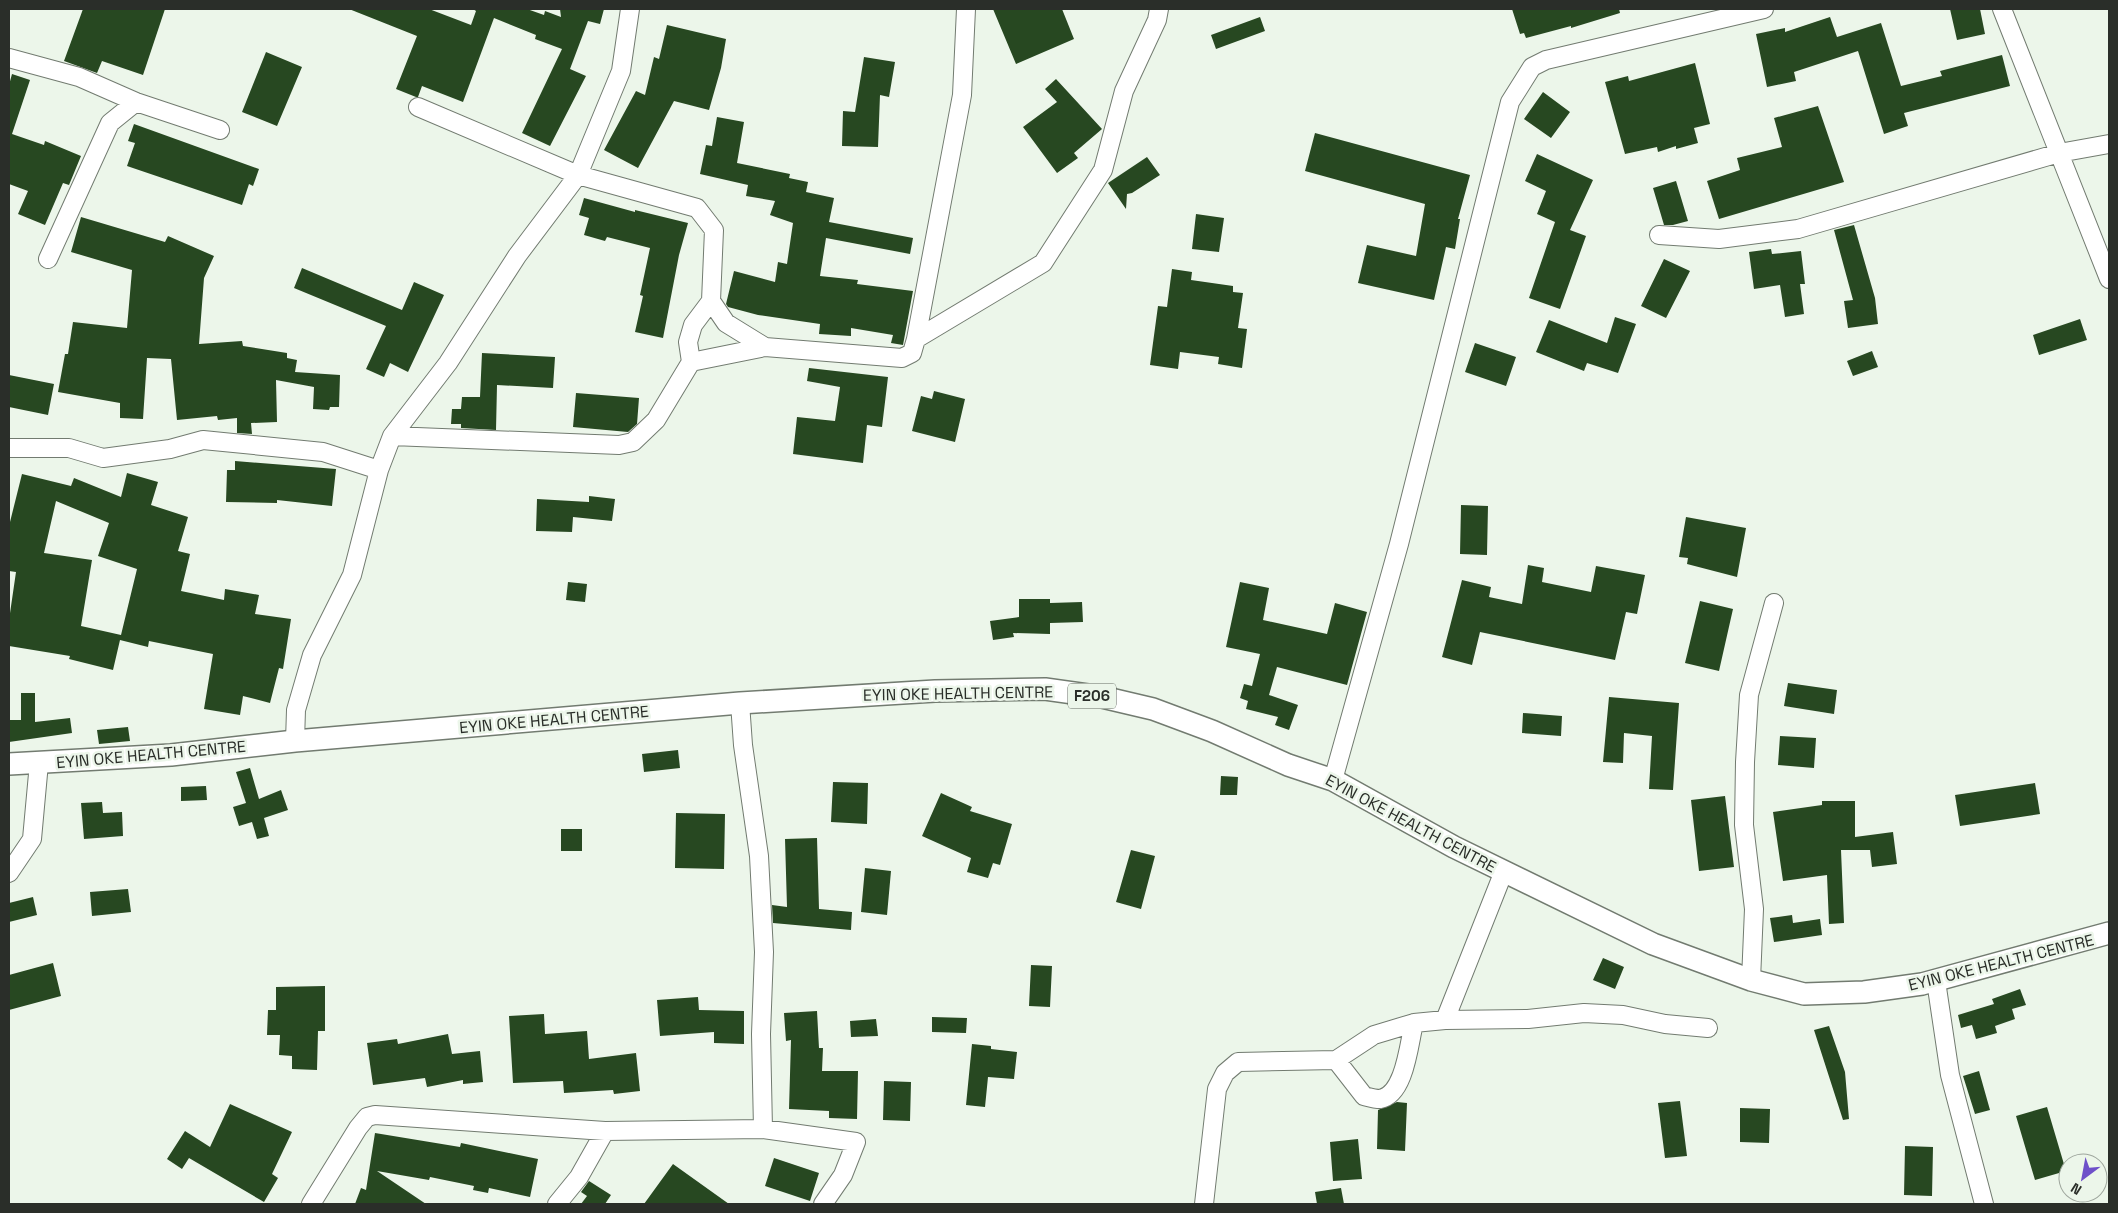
<svg xmlns="http://www.w3.org/2000/svg" width="2118" height="1213" font-family="'Space Grotesk',sans-serif">
<style>
.building{fill:#274821;fill-rule:evenodd}
.lines{fill:none;stroke-linecap:round;stroke-linejoin:round}
.minor-casing{stroke:#727b70;stroke-width:20}
.major-casing{stroke:#727b70;stroke-width:24}
.minor{stroke:#fff;stroke-width:18}
.major{stroke:#fff;stroke-width:21}
.labels{text-anchor:middle;stroke-width:5;stroke-linejoin:round;paint-order:stroke}
.shield{fill:#ecf6ea;stroke:#646a63;stroke-width:1}
.shield-label{font-size:15px;font-weight:bold;fill:#2a2e29}
.street-label{font-size:16px;fill:#2a2e29;stroke:#ecf6ea}
</style>
<rect width="100%" height="100%" fill="#ecf6ea"/>
<!-- building -->
<path class="building" d="M83,9H165L143,75L102,61L97,73L64,61Z
M349,9H429L471,25L476,11L473,9H527L544,15L545,11L561,17L560,9H604L600,24L588,21L570,69L586,76L550,146L522,133L562,49L535,39L536,35L494,18L463,102L422,86L418,97H416L396,89L417,36Z
M993,9H1062L1074,39L1016,64Z
M1512,9H1619L1620,13L1571,28V26L1526,38L1524,33L1520,34Z
M1950,9H1980L1985,34L1957,40Z
M1260,17L1265,31L1216,49L1211,35Z
M1830,17L1837,37L1881,23L1901,86L1942,76L1940,71L2002,55L2010,86L1904,113L1908,126L1884,134L1858,51L1794,72L1796,81L1767,87L1756,34L1785,28V32Z
M667,25L726,39L721,68L709,110L674,101L638,168L604,150L636,91L645,95L654,57L659,59Z
M266,52L302,67L277,126L242,112Z
M864,57L895,62L889,97L880,95L878,147L842,146L843,111L855,112Z
M1695,63L1710,124L1694,128L1698,143L1676,149V146L1658,152L1657,147L1625,154L1605,82L1628,76L1629,81Z
M12,74L30,80L12,134L44,145L45,141L81,156L69,185L63,183L45,225L18,214L28,191L9,184V85Z
M1056,79L1102,129L1074,153L1078,158L1057,173L1023,127L1057,102L1045,89Z
M1543,92L1570,112L1551,138L1524,119Z
M1818,106L1844,182L1719,219L1707,181L1740,170L1737,158L1782,147L1774,118Z
M717,117L744,122L737,163L790,174L789,178L808,182L806,192L834,198L829,222L913,238L910,254L826,238L820,276L858,280L857,284L913,291L903,345L891,343L893,335L851,328V336L819,334L820,324L758,315L728,307L726,304L734,271L775,282L778,262L787,264L793,223L770,215L775,201L746,196L748,185L700,174L706,145L712,146Z
M134,124L259,169L253,186L249,184L242,205L127,166L135,143L128,141Z
M1315,133L1470,175L1458,219H1460L1455,249L1446,247L1434,300L1358,283L1367,245L1416,256L1425,204L1305,171Z
M1537,154L1593,180L1570,230L1586,236L1560,309L1529,298L1555,222L1537,214L1546,191L1525,181Z
M1147,157L1160,175L1132,193L1127,194L1126,209L1108,183Z
M1676,181L1688,221L1673,225H1664L1653,188Z
M584,198L635,212V210L688,223L679,255L663,338L635,332L643,296L640,295L650,248L607,237L605,241L584,235L589,218L579,215Z
M1196,214L1224,218L1219,252L1192,249Z
M81,217L165,242L168,236L214,256L204,278L199,344L242,341L243,346L287,353V358L297,360L295,372L340,375L339,407H330L329,410L313,409L314,387L276,380L277,422L251,423L252,434L237,433V418L218,420L217,416L177,420L171,359L147,358L143,419L120,418V403L58,392L65,354H68L73,322L127,328L132,270L71,252Z
M1854,225L1875,298L1878,324L1848,328L1844,301L1853,300L1834,230Z
M1771,249L1772,254L1801,251L1805,284H1800L1804,314L1785,317L1780,285L1754,289L1749,252Z
M1664,259L1690,271L1666,318L1641,306Z
M302,268L402,310L414,282L444,295L408,372L390,363L384,377L366,369L386,326L294,288Z
M1172,269L1192,272L1191,280L1233,286V292L1243,293L1238,328L1247,329L1242,368L1218,364L1219,357L1180,352L1178,369L1150,365L1158,306L1167,307Z
M1615,317L1636,324L1618,373L1587,363L1584,371L1536,352L1549,320L1607,343Z
M2080,319L2087,340L2039,355L2033,335Z
M1475,343L1516,357L1506,386L1465,372Z
M1872,351L1878,367L1853,376L1847,361Z
M482,353L555,357L553,388L497,385L496,430L461,428V424H451L452,409H461L462,397H480Z
M809,368L888,377L882,427L867,425L863,463L793,454L797,417L835,421L840,387L807,381Z
M9,375L54,384L48,415L9,407Z
M934,391L965,399L955,442L912,431L921,396L932,399Z
M576,393L639,398L637,424L628,432L573,427Z
M235,461L336,469L332,506L277,500V503L226,502L227,470H235Z
M127,473L158,482L151,505L188,517L178,551L190,554L181,591L224,600L225,589L259,595L255,614L291,619L283,669L279,668L270,703L243,696L240,715L204,709L213,654L149,641L148,647L120,640L113,670L69,659L70,656L9,646V620L16,572L9,571V526L22,474L71,486L74,478L121,497ZM56,501L109,523L98,556L137,569L121,635L81,626L92,560L44,553Z
M589,496L615,499L612,521L573,517L572,532L536,531L537,499L589,502Z
M1461,505L1488,506L1487,555L1460,554Z
M1686,517L1746,528L1737,577L1687,564L1688,558L1679,557Z
M1528,565L1544,568L1542,582L1591,592L1596,566L1645,575L1637,614L1626,612L1615,660L1480,632L1472,665L1442,657L1462,580L1491,587L1489,597L1522,604Z
M568,582L587,584L585,602L566,600Z
M1240,582L1269,588L1263,620L1327,634L1335,603L1367,612L1347,685L1277,667L1269,695L1298,705L1289,730L1275,725L1278,717L1246,709L1248,701L1240,698L1244,684L1252,686L1260,654L1226,647Z
M1019,599H1050V603L1082,602L1083,622L1050,623V634L1013,633L1014,637L993,640L990,621L1019,617Z
M1700,601L1733,609L1719,671L1685,663Z
M1788,683L1837,690L1834,714L1784,706Z
M21,693H35V722L70,718L72,733L9,742V720H21Z
M1609,697L1679,703L1673,790L1649,789L1652,736L1624,733L1623,763L1603,762Z
M1523,713L1562,716L1561,736L1522,733Z
M128,727L130,741L99,744L97,730Z
M1780,736L1816,738L1814,768L1778,765Z
M678,750L680,768L644,772L642,754Z
M250,768L259,799L281,790L288,810L264,818L269,836L257,839L252,822L239,826L233,807L246,803L236,772Z
M1221,776L1238,777L1237,795H1220Z
M833,782L868,783L867,824L831,822Z
M2035,783L2040,814L1960,826L1955,795Z
M206,786L207,800L181,801V787Z
M941,793L972,807L970,811L1012,824L1000,865L993,863L988,878L967,872L971,858L922,836Z
M1725,796L1734,867L1699,871L1691,800Z
M1822,801H1855V837L1893,832L1897,864L1872,867L1870,850H1841L1844,923L1829,924L1827,875L1783,881L1773,812L1822,805Z
M102,802L103,813L122,812L123,836L84,839L81,803Z
M676,813L725,814L724,869L675,868Z
M561,829H582V851H561Z
M817,838L819,909L852,912L851,930L773,923L772,905L787,907L785,839Z
M1131,850L1155,856L1141,909L1116,902Z
M865,868L891,871L887,915L861,912Z
M128,889L131,912L92,916L90,892Z
M33,897L37,915L9,922V903Z
M1792,915L1793,923L1820,919L1822,935L1774,942L1770,918Z
M1603,958L1624,967L1615,989L1593,980Z
M53,963L61,996L9,1010V975Z
M1031,965L1052,966L1050,1007L1029,1006Z
M325,986V1031H318L317,1070L292,1069V1056L279,1055L280,1035H267L268,1010H276V987Z
M2020,989L2026,1005L2012,1009L2015,1019L1995,1026L1997,1033L1976,1039L1972,1025L1961,1028L1958,1015L1994,1004L1992,999Z
M698,997L699,1010L744,1011V1044L714,1043V1032L660,1036L657,1000Z
M817,1011L819,1048H823L822,1071H858L857,1119L829,1118V1111L789,1109L791,1040L786,1041L784,1013Z
M544,1014L545,1034L587,1031L589,1059L636,1053L640,1091L614,1094L613,1090L564,1093L563,1081L513,1083L509,1016Z
M932,1017L967,1018L966,1033L932,1032Z
M876,1019L878,1036L851,1037L850,1021Z
M1829,1026L1845,1072L1849,1119L1843,1120L1814,1030Z
M448,1034L452,1054L480,1051L483,1082L463,1084V1080L427,1087L425,1078L373,1085L367,1043L397,1039L398,1044Z
M972,1044L991,1046V1049L1017,1052L1014,1079L988,1077L985,1107L966,1105Z
M1979,1071L1990,1110L1975,1114L1963,1076Z
M884,1081L911,1082L910,1121L883,1120Z
M1680,1101L1687,1156L1665,1158L1658,1103Z
M1397,1102L1407,1103L1405,1151L1377,1149L1378,1110Z
M230,1104L292,1132L272,1174L278,1178L264,1202L189,1158L182,1169L167,1159L185,1131L210,1147Z
M2047,1107L2066,1171L2035,1180L2016,1116Z
M1740,1108L1770,1109L1769,1143L1740,1142Z
M375,1133L460,1147L461,1143L538,1159L530,1197L489,1188L488,1193L473,1190L474,1186L430,1177L429,1180L377,1171L426,1204H355L361,1188L366,1190Z
M1358,1139L1362,1179L1333,1181L1330,1142Z
M1905,1146L1933,1147L1932,1196L1904,1195Z
M774,1158L819,1173L810,1201L765,1186Z
M673,1164L729,1204H644Z
M589,1181L611,1195L605,1204H581L587,1196L581,1192Z
M1341,1188L1344,1204H1317L1315,1192Z"/>
<g class="lines">
<!-- minor casing -->
<g class="minor-casing">
<path id="minor" d="M2002,9L2109,279
M9,58L79,77L136,102L220,130
M1659,235L1719,239L1798,229L2059,153L2109,144
M48,259L110,123L136,102
M711,301L726,323L765,347
M916,339L962,95L966,9
M691,362L765,347L902,358L912,353L916,339L1043,263L1103,170L1124,91L1157,20L1159,9
M392,436L619,445L633,442L656,420L691,362L688,342L693,325L711,301L714,230L697,208L578,175L418,107
M9,448H69L103,458L170,449L203,440L323,452L379,470
M740,703L743,745L759,856L764,952L761,1034L763,1129
M295,741L296,710L312,655L352,575L379,470L392,436L448,363L517,256L578,175L621,71L630,9
M1333,780L1399,544L1510,102L1532,67L1546,60L1764,9
M9,873L32,839L39,763
M1751,980L1754,909L1744,825L1745,762L1749,695L1774,603
M1936,981L1950,1075L1984,1204
M1445,1020L1504,871
M1336,1060L1364,1096C1368,1097 1375,1099 1380,1099C1405,1095 1409,1043 1414,1023
M311,1204L358,1128L367,1117L375,1115L605,1131L763,1129L856,1142L843,1175L823,1204
M557,1204L579,1177L605,1131
M1204,1204L1217,1089L1225,1073L1238,1062L1336,1060L1374,1035L1414,1023L1445,1020L1528,1019L1584,1013L1623,1015L1665,1024L1708,1028"/>
</g>
<!-- major casing -->
<g class="major-casing">
<path id="major" d="M9,764L171,755L295,741L740,703L935,691L1045,689L1102,697L1153,709L1212,731L1288,765L1333,780L1454,847L1653,944L1751,980L1804,994L1864,992L1922,984L2109,933"/>
</g>
<!-- minor -->
<use href="#minor" class="minor"/>
<!-- major -->
<use href="#major" class="major"/>
</g>
<g class="labels">
<!-- shield labels -->
<rect class="shield" x="1068" y="683.5" width="48" height="25" rx="4"/>
<g class="shield-label">
<text x="1092" y="701">F206</text>
</g>
<!-- street labels -->
<g class="street-label">
<text transform="translate(958 693) rotate(-1)" y="6">EYIN OKE HEALTH CENTRE</text>
<text transform="translate(554 719) rotate(-5)" y="6">EYIN OKE HEALTH CENTRE</text>
<text transform="translate(151 754) rotate(-5)" y="6">EYIN OKE HEALTH CENTRE</text>
<text transform="translate(1411 823) rotate(28)" y="6">EYIN OKE HEALTH CENTRE</text>
<text transform="translate(2001 962) rotate(-14)" y="6">EYIN OKE HEALTH CENTRE</text>
</g>
</g>
<!-- border -->
<rect width="2118" height="1213" fill="none" stroke="#2a2e29" stroke-width="20"/>
<!-- north arrow -->
<g transform="translate(2083 1178) rotate(212)"><circle r="24" fill="#ecf6ea" stroke="#9ea69d"/>
<path d="M0-4L9 19L0 12L-9 19Z" fill="#6e50c9"/>
<text y="-8" font-size="14" font-weight="bold" text-anchor="middle" fill="#2a2e29">N</text>
</g>
</svg>
